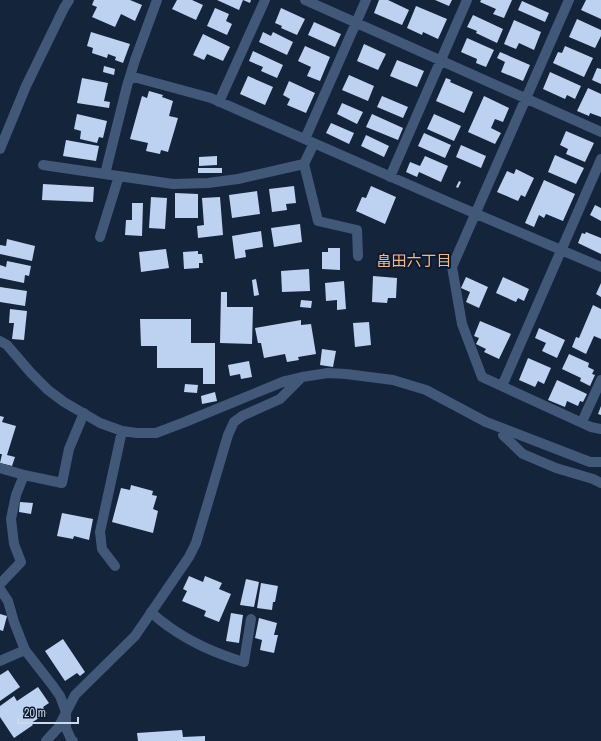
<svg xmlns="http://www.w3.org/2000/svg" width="601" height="741" font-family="'Archivo Narrow','Noto Sans JP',sans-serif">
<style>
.building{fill:#bdd2f1}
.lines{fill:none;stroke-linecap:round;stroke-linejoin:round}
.service{stroke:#425879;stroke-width:10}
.minor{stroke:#425879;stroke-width:10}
.labels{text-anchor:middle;stroke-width:4;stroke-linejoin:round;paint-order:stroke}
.neighbourhood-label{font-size:15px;fill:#f9b786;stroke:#0b1a30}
</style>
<rect width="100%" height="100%" fill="#14243b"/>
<!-- building -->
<path class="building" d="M94,0H130L142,5L135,21L121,14L115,27L92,17L97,7L92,5Z
M177,0H192L203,5L196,20L172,9Z
M217,0H251L250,3L243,0L239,10Z
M379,0H388L409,10L402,25L374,13Z
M435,0H452L449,6Z
M481,0H512L504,18L493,14L496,9L480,2Z
M586,0H601V19L581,10Z
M522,1L549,13L545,22L518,10Z
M416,6L447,19L438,39L423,32L422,35L407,28Z
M215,8L229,14L226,21L232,24L227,35L207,26Z
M281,8L305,19L297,35L281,28L282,26L275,23Z
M473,15L503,29L497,43L476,33L477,31L467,27Z
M577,19L601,30V36L595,48L569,37Z
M514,20L541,32L534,50L519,43L516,49L504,44Z
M314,22L341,34L335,47L308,35Z
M91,32L130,44L123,63L115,60L116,57L108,54L107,58L92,53L93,48L87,46Z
M263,32L271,36L273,32L293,42L287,55L259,42Z
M203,34L230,47L223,61L207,54L204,60L193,55Z
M467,38L494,50L486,67L476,63L477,59L461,52Z
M364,44L386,54L378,70L357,61Z
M305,46L330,57L320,81L307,76L311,67L298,61Z
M565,46L593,58L584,77L553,63L558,52L562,53Z
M253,51L283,65L277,78L261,71L263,67L249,61Z
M500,52L530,65L523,81L501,72L505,62L497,58Z
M397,60L424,71L417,87L390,76Z
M104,66L115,69L114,75L103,72Z
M597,68L601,69V84L592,80Z
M550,72L581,86L575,99L567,95L565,99L543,89Z
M349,75L374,86L368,101L342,90Z
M248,76L273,87L265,105L240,94Z
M82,78L108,83L104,101L110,102L109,108L77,103Z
M446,78L451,80L450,82L473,92L464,113L436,101Z
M289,81L315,93L306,113L287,105L290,99L283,95Z
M588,88L601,94V117L590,113L589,116L577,111Z
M149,91L163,95L162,97L173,101L169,116L178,118L168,152L161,150L160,154L146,151L148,143L130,139L142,96L147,98Z
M382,96L408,107L403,118L377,107Z
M484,96L509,108L503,122L495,119L491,128L501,133L495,144L468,132Z
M342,103L363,112L357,124L337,114Z
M77,114L107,121L103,138L99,137L97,143L80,139L81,131L74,129Z
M372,114L403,128L398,140L366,127Z
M434,114L461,126L454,141L427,129Z
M331,123L354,133L349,144L326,133Z
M566,131L594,143L585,162L566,154L568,149L560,145Z
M424,133L451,145L445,158L418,146Z
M366,135L389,146L384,157L361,146Z
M66,140L99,146L96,161L63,156Z
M461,145L486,156L481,168L456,157Z
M555,155L584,168L576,184L548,172Z
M217,156V165L199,166V157Z
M425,156L448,166L441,182L419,172L417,177L406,172L410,162L420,166Z
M198,168H222V173H198Z
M516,169L534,178L525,197L521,195L518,201L497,192L507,171L514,174Z
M544,180L575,194L563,221L546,214L544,218L539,215L534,227L525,223Z
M459,181L461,182L458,188L456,187Z
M43,184L94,187L93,202L42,200Z
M294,186L296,203L286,204L287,210L272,212L269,189Z
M371,186L396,197L385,224L356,211L362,197L366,198Z
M257,191L260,214L232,218L229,195Z
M175,193L198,194V218H175Z
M151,197L167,198L165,229L149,228Z
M220,197L223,235L198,238L197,226L204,225L202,198Z
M132,203H143L142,236L125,235L126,220H132Z
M595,205L601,208V221L590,215Z
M300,224L302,242L274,247L271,228Z
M261,231L263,247L245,250L246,257L235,259L232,236Z
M586,232L601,238V254L578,243L582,233L585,234Z
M7,239L35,246L32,261L0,254V245L6,246Z
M328,248H340V270L322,269V252H328Z
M166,249L169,268L141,272L139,252Z
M198,251V254H202L203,263H199V268L184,269L183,252Z
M7,261L31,266L29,276L25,275L24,283L0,278V265L6,267Z
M309,269L310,291L282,292L281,271Z
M373,276L397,278L396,298H388L387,303L372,302Z
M466,277L488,287L479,308L466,302L470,292L461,288Z
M503,277L529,289L524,301L518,298L516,302L496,293Z
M256,279L259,295L254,296L252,280Z
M344,281L346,309L337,310V300L326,301L325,283Z
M601,283V297L596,294Z
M0,287L27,291L25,306L0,302Z
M221,292H227V307H253L252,344L220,343Z
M301,300L312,301L311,308L300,307Z
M593,305L601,309V339L594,336L586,354L572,347L576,337L579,338Z
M10,309L27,311L24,340L12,339L14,323H9Z
M140,319H191V343H215V384H203V368H157V346H141Z
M301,320V325L311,324L316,354L298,357L299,360L287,362L285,354L264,358L261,343H258L255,328Z
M480,321L511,334L499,359L484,352L486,349L476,344L479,338L474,336Z
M369,322L371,345L355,347L353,323Z
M539,328L565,340L557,358L542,351L546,343L535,338Z
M322,349L336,351L333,367L320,365Z
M569,354L589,363L588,367L594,370L592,374L595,375L590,386L580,381L581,378L562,369Z
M528,358L551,368L544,384L538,381L535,387L519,380Z
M249,361L252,377L241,379L240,374L230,376L228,365Z
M557,380L587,394L583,402L580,401L578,406L567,401L565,407L548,400Z
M185,384L198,385L197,393L184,392Z
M215,392L217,401L202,404L201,396Z
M601,406V415L598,414Z
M0,416L4,417L2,422L16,426L7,455L15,457L12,466L0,463L2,454H0Z
M131,485L153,491L152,495L157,496L153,509L158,511L153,533L112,522L121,488L130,490Z
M20,502L33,503L31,514L19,512Z
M62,513L93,519L89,540L74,536L73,539L57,536Z
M189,576L203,582L205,576L222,583L219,589L231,594L219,622L204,616L206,611L182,601L187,591L183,589Z
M246,579L259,582L254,607L240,605Z
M261,583L278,586L275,602H273L272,610L257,608Z
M231,613L243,615L239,643L226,641Z
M0,614L7,616L3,631L0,630Z
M259,618L277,623L274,635H278L274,653L260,650L262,640L255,638Z
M63,639L85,672L80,676L77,673L65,681L45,651Z
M8,670L20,687L0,701V675Z
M38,687L49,703L43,707L47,713L31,723L33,725L14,738L0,717V706L14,696L17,701Z
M182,730L183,737L205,736V741H138L137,733Z"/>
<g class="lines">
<!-- service -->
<path class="service" d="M0,468L24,475L62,483L69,449L84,413
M0,584L21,562L14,544L11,519L16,495L24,475"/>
<!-- minor -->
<path class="minor" d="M305,0L601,132
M569,0L452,267L462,324L482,377L591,427L601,429
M130,76L211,98L453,204L601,267
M219,102L265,0
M305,139L366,0
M314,143L304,164L318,221L357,230L358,256
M0,149L26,86L64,8L69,0
M43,165L173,184L208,183L238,179L304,164
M105,174L127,86L135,60L157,0
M390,177L467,0
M100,237L119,176
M0,341L7,345L31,373L48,390L64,402L100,423L122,431L137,433H156L185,422L285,381L302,377L328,373L346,374L393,380L426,390L486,422L590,462H601
M502,386L601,159
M582,422L601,380
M503,435L523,454L556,468L593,479L601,483
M115,566L102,549L100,532L122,431
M0,589L8,601L14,622L25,650L53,686L60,696L66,712V728L71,739L73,741
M151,612C156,617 162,622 168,626C190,642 217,654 244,662L251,619
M0,661L25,650
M46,741L58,728L75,695L135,636L189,557L196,543L228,435L234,422L242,416L280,399L302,377"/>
</g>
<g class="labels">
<!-- neighbourhood labels -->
<g class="neighbourhood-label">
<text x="414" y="266">畠田六丁目</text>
</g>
</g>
<!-- scale -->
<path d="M18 717v6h60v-6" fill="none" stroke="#cdd8e8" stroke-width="2"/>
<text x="24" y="717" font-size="12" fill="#cdd8e8" stroke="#0b1a30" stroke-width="3" paint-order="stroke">20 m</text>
</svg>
